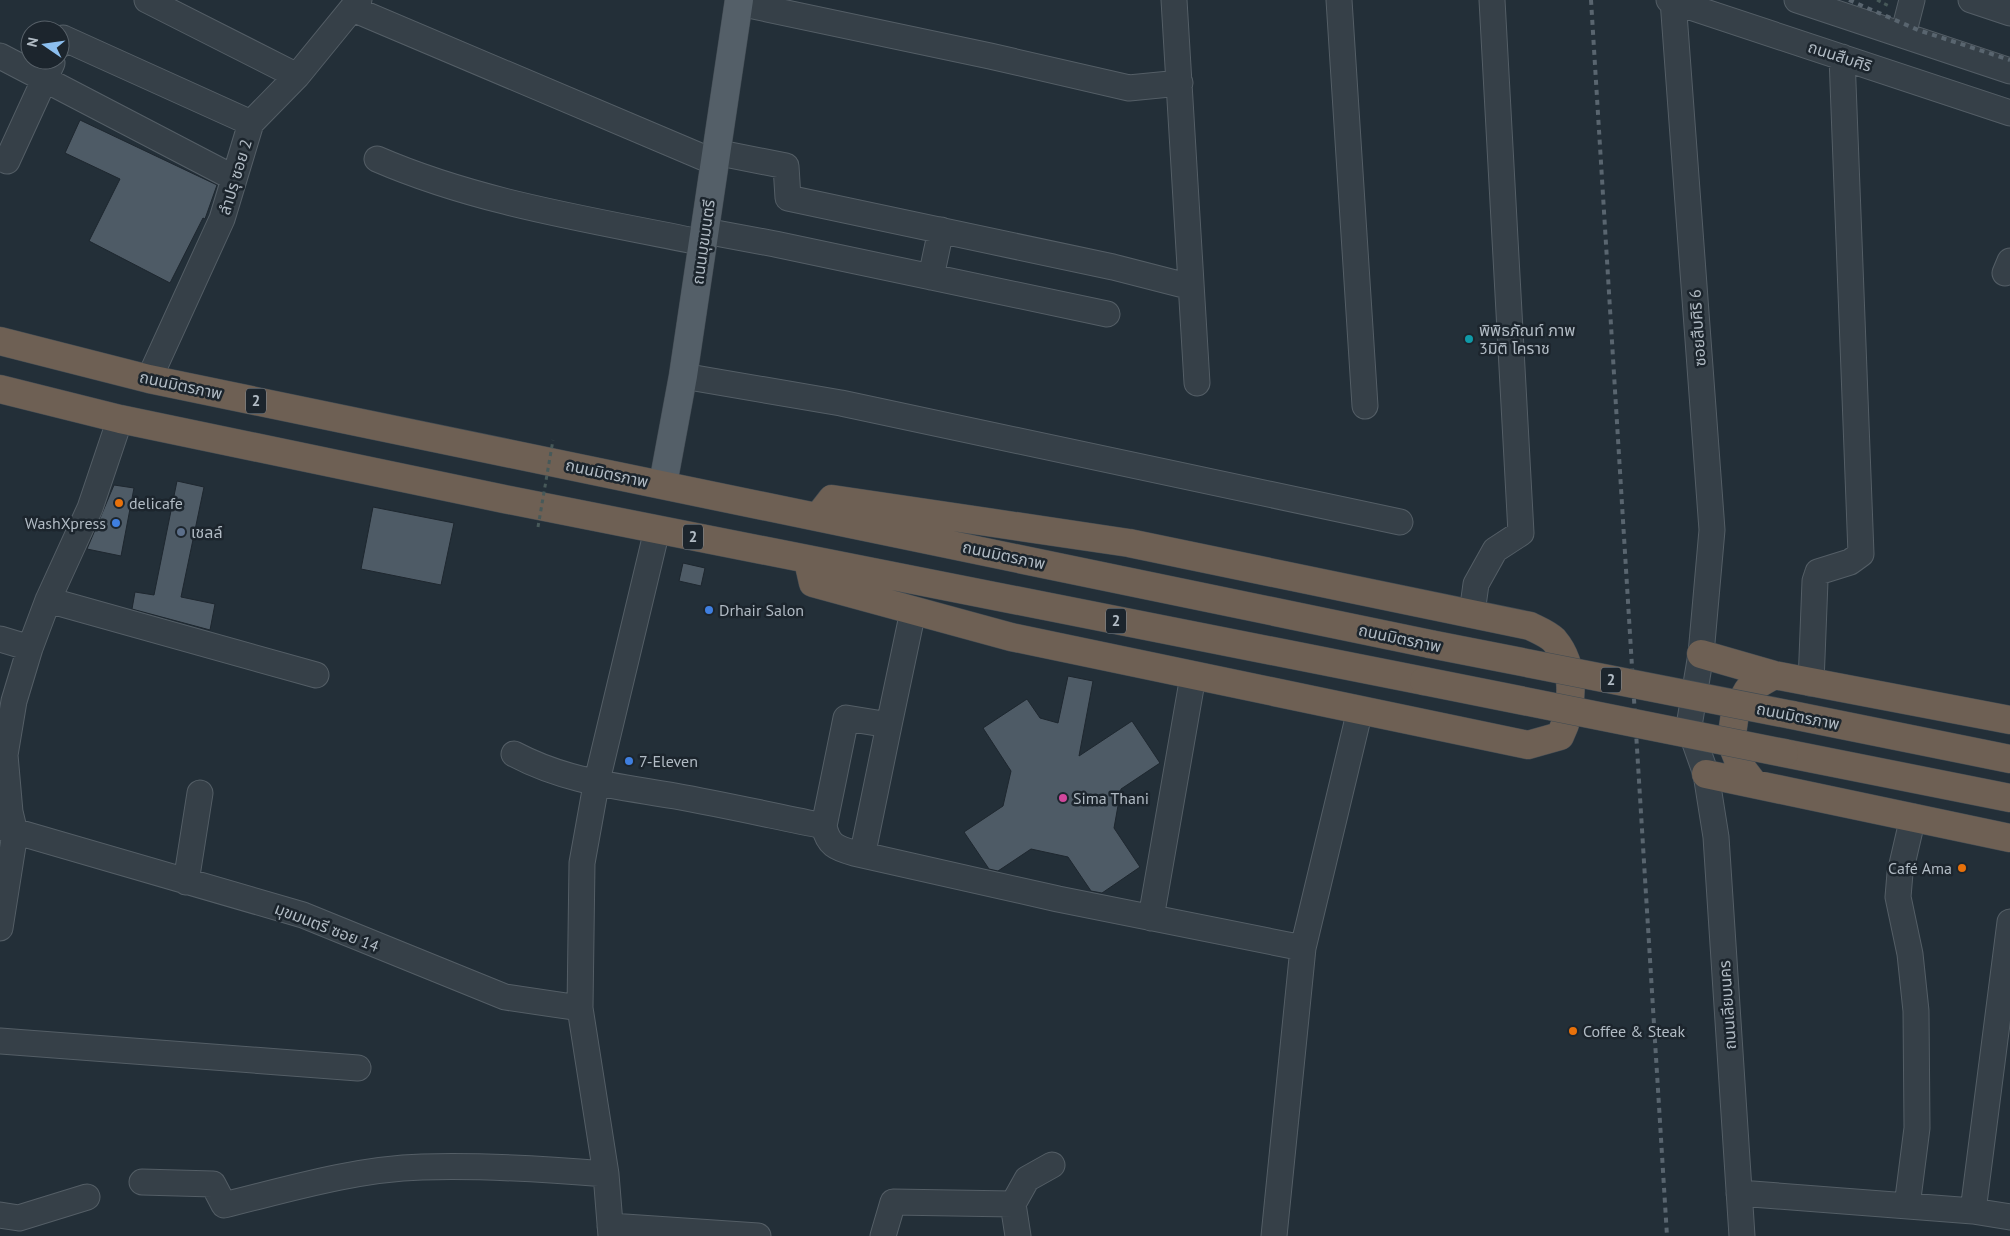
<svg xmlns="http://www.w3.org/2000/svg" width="2010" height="1236" font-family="'PT Sans','Noto Sans Thai',sans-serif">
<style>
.building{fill:#4e5b66;stroke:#1e272f}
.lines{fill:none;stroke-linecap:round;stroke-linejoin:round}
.minor-casing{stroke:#545e66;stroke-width:27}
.major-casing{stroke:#434c54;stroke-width:29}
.highway-casing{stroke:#414b53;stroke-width:29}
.path{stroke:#475959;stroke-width:3;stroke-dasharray:4 4;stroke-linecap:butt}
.minor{stroke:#364048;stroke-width:25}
.major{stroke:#545f68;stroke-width:28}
.highway{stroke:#6e6054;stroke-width:28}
.rail{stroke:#59656f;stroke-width:4;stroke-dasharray:5 5;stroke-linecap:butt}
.highway-bridge-casing{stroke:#414b53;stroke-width:29;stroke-linecap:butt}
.path-bridge{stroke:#475959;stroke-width:3;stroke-dasharray:4 4;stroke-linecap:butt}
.highway-bridge{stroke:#6e6054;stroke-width:28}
.culture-dot{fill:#0f9aa8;stroke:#1c252d;stroke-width:2}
.food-dot{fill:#e8710a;stroke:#1c252d;stroke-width:2}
.shop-dot{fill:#3f7fe0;stroke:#1c252d;stroke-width:2}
.service-dot{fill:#5c6f8a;stroke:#1c252d;stroke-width:2}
.hotel-dot{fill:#d1479c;stroke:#1c252d;stroke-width:2}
.labels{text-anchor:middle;stroke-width:5;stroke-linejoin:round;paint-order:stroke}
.shield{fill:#1c252d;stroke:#848e97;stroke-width:1}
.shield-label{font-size:15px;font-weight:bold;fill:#b1bbc4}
.street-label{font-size:16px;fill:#b1bbc4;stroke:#1c252d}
.poi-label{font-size:16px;fill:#b1bbc4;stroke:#1c252d;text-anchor:start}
</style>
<rect width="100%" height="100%" fill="#232f38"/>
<!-- building -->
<path class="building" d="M80,120L217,185L205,219L203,218L170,283L89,241L120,179L65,153Z
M177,481L204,487L181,597L215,604L210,630L132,609L135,592L154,595Z
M114,485L134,488L121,556L87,549Z
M373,507L454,523L441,585L361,569Z
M683,563L705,568L701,586L679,581Z
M1068,676L1093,681L1079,756L1132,721L1160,763L1121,789L1114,828L1140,867L1102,893L1091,891L1068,857L1031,849L998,871L989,869L964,832L1003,806L1011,771L983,728L1027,699L1040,718L1058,723Z"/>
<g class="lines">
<!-- minor casing -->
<g class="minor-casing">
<path id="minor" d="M147,0L297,76
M1174,0L1197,383
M1339,0L1365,406
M1669,0L2010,113
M1673,0L1712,530L1701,654L1689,726L1706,774L1716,837L1742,1236
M1797,0L2010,71
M1971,0L2010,13
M739,3L990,56L1129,88L1180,83
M353,9L714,162
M1903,35L1912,0
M60,45L63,38L251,123
M0,56L234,178
M715,152L786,166L788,198L1113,267L1191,287
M377,159C481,204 594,220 704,243
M7,161L52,63
M705,231L775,244L1107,314
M2005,273L2010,261
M931,277L941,230
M683,376L841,403L1400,522
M149,379L222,219L251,123L297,76L359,0
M48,600L316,675
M1472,613L1476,584L1495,550L1521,533L1492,0
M0,639L30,648
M1811,683L1815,581L1818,572L1850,562L1861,554L1842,57
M514,754C567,782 617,786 675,796C725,805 774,816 824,826L846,718L889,725L913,611
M824,826C828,845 836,848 854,853L864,847L889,725
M0,827L303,915L505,997L580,1008
M854,853L1058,899L1303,948
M186,882L200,793
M1151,918L1193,676
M0,928L15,833L10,812L5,755L14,701L30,648L48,600L90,508L120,419
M0,1041L358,1068
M142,1182L213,1184L224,1205C289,1189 355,1169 422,1167C483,1165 545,1169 606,1174
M1739,1193L1973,1211L2010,1217
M1013,1204L1018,1236
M1907,1206L1917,1128L1916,1011L1910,954L1898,897L1900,873L1913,817
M1973,1211L2010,922
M0,1215L19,1218L87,1197
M610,1226L758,1236
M611,1236L606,1174L580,1008L582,863L596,785L657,530
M883,1236L893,1202L1013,1204L1027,1179L1052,1165
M1274,1236L1303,948L1360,710"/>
</g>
<!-- major casing -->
<g class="major-casing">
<path id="major" d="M663,484L683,376L739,0"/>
</g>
<!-- highway casing -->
<g class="highway-casing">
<path id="highway" d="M0,341L149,379L1430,644
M0,389L120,419L504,499L1424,681
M808,561L813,583L1011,637L1528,745L1560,736C1574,708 1576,666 1554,640C1548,634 1538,630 1530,626L1129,543L832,499L818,517
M1701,654L1774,675L2010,720
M1792,715L2010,759
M1784,753L2010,798
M1706,774L2010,838
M1754,784L1741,767L1731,742L1735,713L1748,690L1774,675"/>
</g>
<!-- path -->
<path class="path" d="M1877,0L1889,6"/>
<!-- minor -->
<use href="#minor" class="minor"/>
<!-- major -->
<use href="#major" class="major"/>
<!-- highway -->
<use href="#highway" class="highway"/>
<!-- rail -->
<path class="rail" d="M1591,0L1667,1236
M1849,0L1918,30L2010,60"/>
<!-- highway-bridge casing -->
<g class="highway-bridge-casing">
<path id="highway-bridge" d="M1430,644L1792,715
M1424,681L1784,753"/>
</g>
<!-- path-bridge -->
<path class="path-bridge" d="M538,527L553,440"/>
<!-- highway-bridge -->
<use href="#highway-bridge" class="highway-bridge"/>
</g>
<!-- markers -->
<circle class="culture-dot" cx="1469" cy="339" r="5"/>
<g class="food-dot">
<circle cx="119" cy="503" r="5"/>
<circle cx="1962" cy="868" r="5"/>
<circle cx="1573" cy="1031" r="5"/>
</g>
<g class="shop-dot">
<circle cx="116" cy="523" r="5"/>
<circle cx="709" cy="610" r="5"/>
<circle cx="629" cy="761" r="5"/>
</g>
<circle class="service-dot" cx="181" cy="532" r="5"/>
<circle class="hotel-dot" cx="1063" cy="798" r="5"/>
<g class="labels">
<!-- shield labels -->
<g class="shield">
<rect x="246" y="388.5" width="20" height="25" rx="4"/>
<rect x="683" y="524.5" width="20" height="25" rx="4"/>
<rect x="1106" y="608.5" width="20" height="25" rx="4"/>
<rect x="1601" y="667.5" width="20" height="25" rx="4"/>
</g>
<g class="shield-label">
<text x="256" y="406">2</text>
<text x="693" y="542">2</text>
<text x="1116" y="626">2</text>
<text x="1611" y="685">2</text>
</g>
<!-- street labels -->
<g class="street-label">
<text transform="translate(1840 56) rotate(18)" y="6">ถนนสืบศิริ</text>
<text transform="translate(235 177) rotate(-73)" y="6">ลำปรุ ซอย 2</text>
<text transform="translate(703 242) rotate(-82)" y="6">ถนนมุขมนตรี</text>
<text transform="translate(1697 328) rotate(-94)" y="6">ซอยสืบศิริ 6</text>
<text transform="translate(181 385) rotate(12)" y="6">ถนนมิตรภาพ</text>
<text transform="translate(607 473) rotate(12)" y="6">ถนนมิตรภาพ</text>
<text transform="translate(1004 555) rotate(12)" y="6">ถนนมิตรภาพ</text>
<text transform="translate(1400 638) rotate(12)" y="6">ถนนมิตรภาพ</text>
<text transform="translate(1798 716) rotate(11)" y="6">ถนนมิตรภาพ</text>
<text transform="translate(327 927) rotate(21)" y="6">มุขมนตรี ซอย 14</text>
<text transform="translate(1727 1005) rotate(-94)" y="6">ถนนเลียบนคร</text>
</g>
<!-- poi labels -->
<g class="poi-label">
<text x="1479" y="336">พิพิธภัณท์ ภาพ<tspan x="1479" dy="18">3มิติ โคราช</tspan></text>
<text x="129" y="509">delicafe</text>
<text x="106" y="529" text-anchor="end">WashXpress</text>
<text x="191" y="538">เชลล์</text>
<text x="719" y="616">Drhair Salon</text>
<text x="639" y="767">7-Eleven</text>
<text x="1073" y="804">Sima Thani</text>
<text x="1952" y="874" text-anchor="end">Café Ama</text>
<text x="1583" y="1037">Coffee &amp; Steak</text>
</g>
</g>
<!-- north arrow -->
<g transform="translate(45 45) rotate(283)"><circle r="24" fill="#1c252d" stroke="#586169"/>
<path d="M0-4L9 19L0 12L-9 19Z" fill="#8cbfef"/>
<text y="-8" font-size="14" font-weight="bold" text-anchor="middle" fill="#b1bbc4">N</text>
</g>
</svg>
